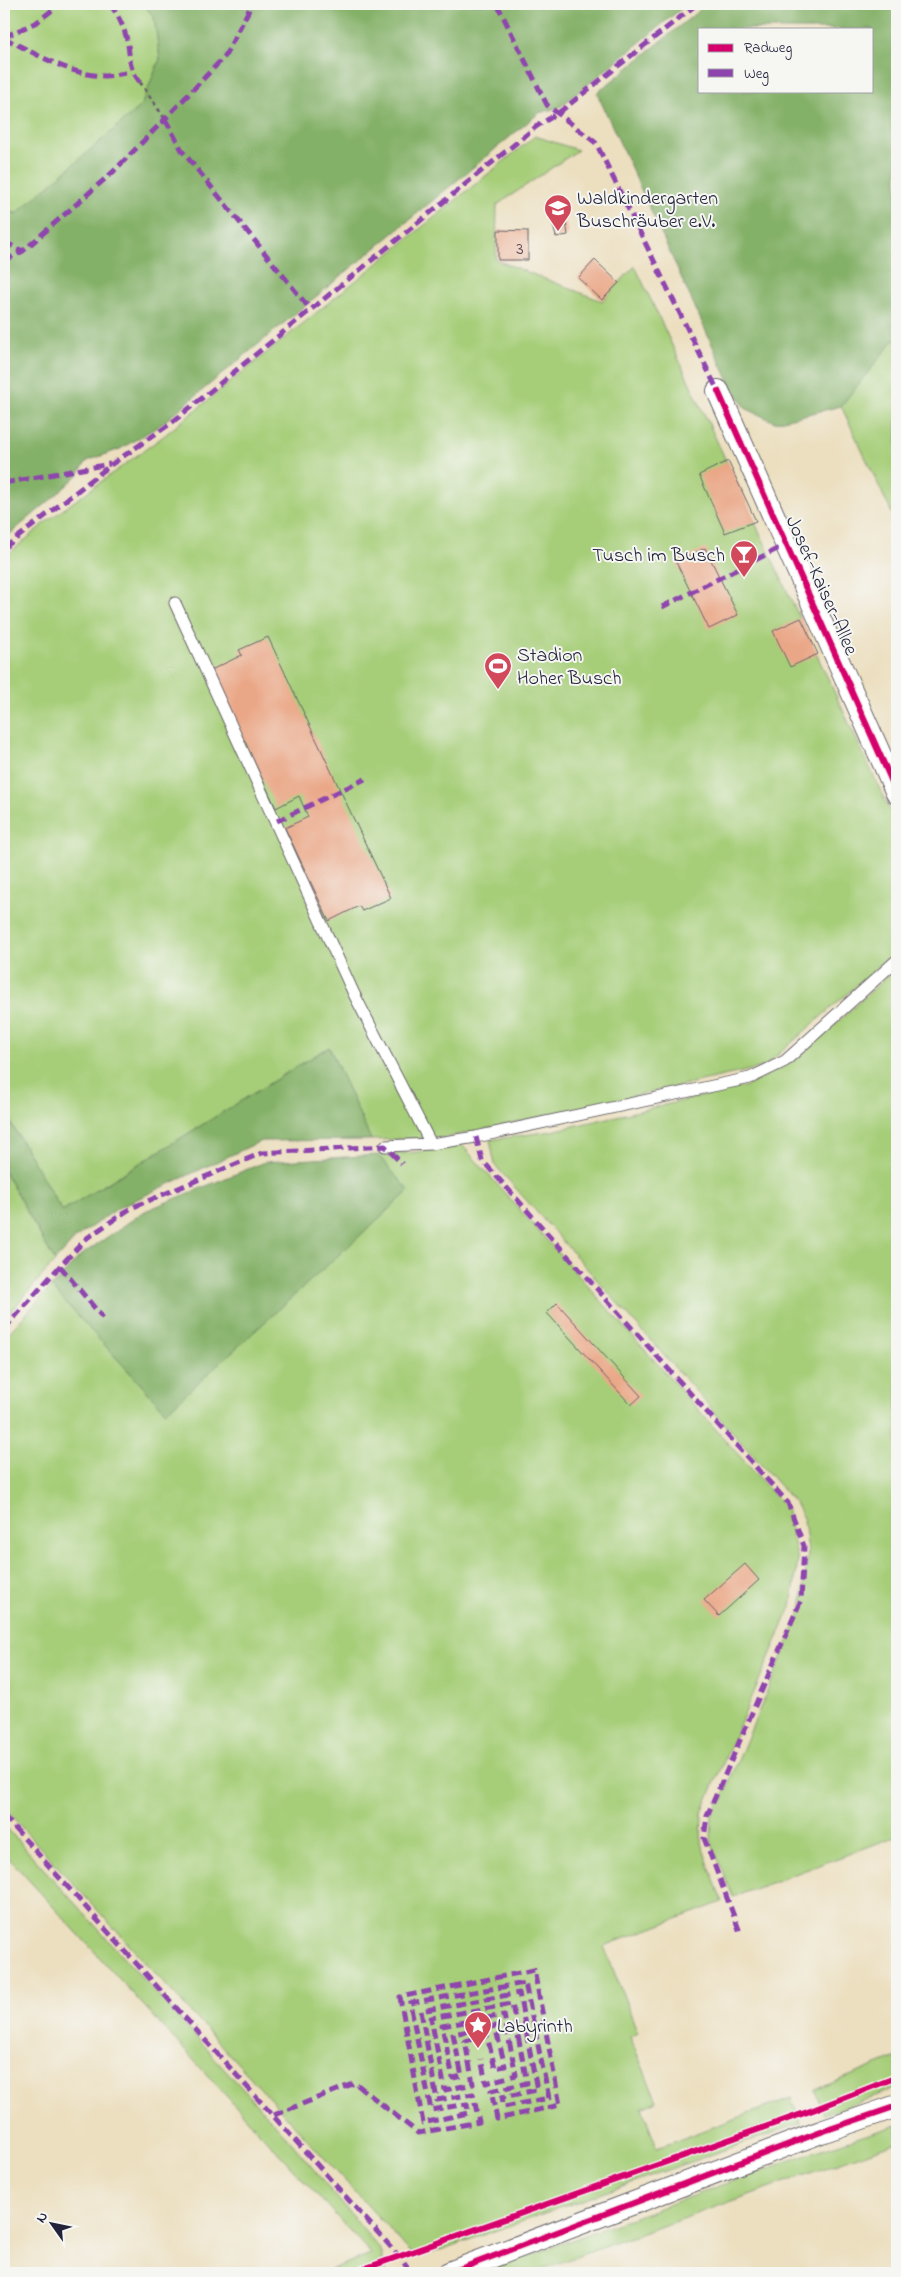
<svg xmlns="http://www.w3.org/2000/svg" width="901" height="2277" font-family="'Indie Flower',sans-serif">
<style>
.green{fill:#a6ce78;stroke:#64785a}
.forest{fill:#84b168;stroke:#536a52;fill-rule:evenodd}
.building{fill:#eaa787}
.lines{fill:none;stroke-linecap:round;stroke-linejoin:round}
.service-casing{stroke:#696469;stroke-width:13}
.minor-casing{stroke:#696469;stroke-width:24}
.path{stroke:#696469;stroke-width:3;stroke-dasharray:4 4;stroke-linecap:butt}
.service{stroke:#fff;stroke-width:11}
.minor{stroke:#fff;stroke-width:22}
.quiet{stroke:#8e44ad;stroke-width:5;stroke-dasharray:10 5;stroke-linecap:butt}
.cycleway-casing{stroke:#f6f6f2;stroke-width:9}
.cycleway{stroke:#d6006c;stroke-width:6}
.labels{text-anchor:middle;stroke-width:4;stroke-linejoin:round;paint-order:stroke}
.number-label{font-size:18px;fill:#54434e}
.poi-label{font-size:20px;fill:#22223b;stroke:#f6f6f2;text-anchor:start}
.street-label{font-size:20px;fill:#22223b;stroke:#f6f6f2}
</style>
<rect width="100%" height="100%" fill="#f6f6f2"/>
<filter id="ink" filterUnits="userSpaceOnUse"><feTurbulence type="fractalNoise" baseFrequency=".02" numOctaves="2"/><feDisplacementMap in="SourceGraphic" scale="10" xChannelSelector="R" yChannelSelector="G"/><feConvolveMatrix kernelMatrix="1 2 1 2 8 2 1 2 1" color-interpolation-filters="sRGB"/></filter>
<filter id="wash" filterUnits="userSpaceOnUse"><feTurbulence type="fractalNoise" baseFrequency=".0096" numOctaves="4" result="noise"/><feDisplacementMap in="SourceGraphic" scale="20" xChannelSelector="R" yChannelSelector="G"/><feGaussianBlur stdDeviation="1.12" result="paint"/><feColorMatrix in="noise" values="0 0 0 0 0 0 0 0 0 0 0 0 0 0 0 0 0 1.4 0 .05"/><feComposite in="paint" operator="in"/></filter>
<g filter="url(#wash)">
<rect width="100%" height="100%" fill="#ecdfbf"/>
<!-- green -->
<path class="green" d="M4,4H143L154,17L160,59L141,106L17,213H4Z
M535,136L578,150L497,205L496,260L602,301L635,266L897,826V950L764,1067L444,1138L371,1140L329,1047L62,1211L4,1111V558L46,522L165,435Z
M897,336V524L841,406Z
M897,967V1836L733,1897L711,1841L712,1814L726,1789L801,1611L808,1552L804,1520L795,1503L495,1165L490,1140L552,1131L747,1086L799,1058Z
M462,1145L786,1508L798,1561L791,1607L702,1812L701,1843L722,1902L604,1946L638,2033L630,2037L657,2101L642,2108L657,2148L791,2098L801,2123L429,2254L411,2253L4,1808V1338L51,1287L166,1411L408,1191L378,1155L418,1152Z
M4,1171L55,1261L4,1319Z
M4,1825L291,2142L381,2251L386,2273H321L371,2254L4,1853Z
M897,2057V2088L824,2115L815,2090Z
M897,2125V2142L531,2273H481L813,2152Z"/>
<!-- forest -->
<path class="forest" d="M143,4H687L560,107L539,113L159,426L120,449L87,461L77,476L54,497L4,539V213H17L141,106L160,59L154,17Z
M707,4H897V336L841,406L775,422L745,408L738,395L736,397L597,93ZM700,29H872V91H700Z
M329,1047L371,1140L261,1141L118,1208L77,1237L55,1261L4,1171V1111L62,1211Z
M378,1155L409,1191L166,1412L51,1287L80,1256L145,1211L265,1162Z"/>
<g id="blocks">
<!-- building -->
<path class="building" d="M566,222L568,235L556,237L553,225Z
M498,230L528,231V260H498Z
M595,260L619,283L602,300L578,278Z
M728,461L756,521L725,533L699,475Z
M705,548L738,615L709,629L676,562Z
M801,618L818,654L790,667L773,631Z
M268,637L391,898L362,911L359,906L329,921L285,828L308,817L299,796L276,808L211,670L242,655L239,650Z
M557,1303L641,1396L631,1405L547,1313Z
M745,1564L759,1580L719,1616L704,1600Z"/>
</g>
</g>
<g filter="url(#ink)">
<use href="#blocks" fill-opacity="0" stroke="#696469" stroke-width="1"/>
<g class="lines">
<!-- service casing -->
<g class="service-casing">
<path id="service" d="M175,603L354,994L431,1144
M385,1146L431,1144L476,1137L750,1078L785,1061L897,960"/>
</g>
<!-- minor casing -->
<g class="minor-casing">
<path id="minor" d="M718,391L897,793
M449,2273L821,2132L897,2106"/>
</g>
<!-- path -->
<path class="path" d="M140,82L165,119"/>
<!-- service -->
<use href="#service" class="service"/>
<!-- minor -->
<use href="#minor" class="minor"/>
<!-- quiet -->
<path class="quiet" d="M110,4C118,15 124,27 127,40C131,58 127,66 140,82
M497,4L547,105L596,143L718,391
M4,37L37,22L60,4
M4,38C35,53 69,75 105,76C113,76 123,73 131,72
M165,119L183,152L310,309
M4,242L23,251
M4,261L23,251L114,171L165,119L225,56L252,4
M4,483L110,464
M4,548L112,464L170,424L537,126L557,114L697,4
M662,607L787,544
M277,821L365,779
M476,1137L482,1160L788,1503L804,1546L801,1600L707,1816L704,1838L740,1932
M60,1266L103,1318
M4,1329L60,1266L87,1238L131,1208L262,1153L385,1146L402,1164
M4,1816L399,2256L411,2273
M274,2115L355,2083L418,2133L479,2122L473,2094L437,2100L421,2011L519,1993L537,2090L502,2097L504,2107L549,2098L525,1983L410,2003L431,2110L467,2104L468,2113L423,2123L400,1997L534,1970L560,2105L497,2119L491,2091L527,2083L512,2004L431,2018L445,2090L473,2084L465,2041L487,2036L495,2068L505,2066L495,2026L453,2034L462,2076L453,2078L442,2026L504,2015L516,2075L486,2083L481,2059"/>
<!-- cycleway casing -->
<g class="cycleway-casing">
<path id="cycleway" d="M718,391L897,793
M352,2273L813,2110L897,2077
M449,2273L821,2132L897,2106"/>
</g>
<!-- cycleway -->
<use href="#cycleway" class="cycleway"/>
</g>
</g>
<!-- icons -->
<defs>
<g id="school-pin" transform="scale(1.4375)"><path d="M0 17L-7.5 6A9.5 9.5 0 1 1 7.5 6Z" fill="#d1495b" stroke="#f6f6f2"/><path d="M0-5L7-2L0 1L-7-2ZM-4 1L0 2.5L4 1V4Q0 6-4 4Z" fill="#fff"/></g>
<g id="bar-pin" transform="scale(1.4375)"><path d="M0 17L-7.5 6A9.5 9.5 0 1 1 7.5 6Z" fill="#d1495b" stroke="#f6f6f2"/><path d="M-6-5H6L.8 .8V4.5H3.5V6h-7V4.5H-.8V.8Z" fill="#fff"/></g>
<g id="stadium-pin" transform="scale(1.4375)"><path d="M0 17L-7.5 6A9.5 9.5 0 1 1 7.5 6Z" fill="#d1495b" stroke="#f6f6f2"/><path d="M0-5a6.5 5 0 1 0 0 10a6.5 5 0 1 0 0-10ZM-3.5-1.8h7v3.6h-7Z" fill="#fff"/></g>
<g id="sight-pin" transform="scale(1.4375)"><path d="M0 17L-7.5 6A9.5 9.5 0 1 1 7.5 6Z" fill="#d1495b" stroke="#f6f6f2"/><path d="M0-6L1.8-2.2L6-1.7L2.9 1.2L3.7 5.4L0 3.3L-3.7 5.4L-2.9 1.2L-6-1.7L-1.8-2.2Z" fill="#fff"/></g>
</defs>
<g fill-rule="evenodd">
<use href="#school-pin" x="558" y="208"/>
<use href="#bar-pin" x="744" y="554"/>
<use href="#stadium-pin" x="498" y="666"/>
<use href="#sight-pin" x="478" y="2025"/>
</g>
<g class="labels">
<!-- number labels -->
<g class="number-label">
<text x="520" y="254">3</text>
</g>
<!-- poi labels -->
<g class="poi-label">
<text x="577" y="204">Waldkindergarten<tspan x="577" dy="23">Buschräuber e.V.</tspan></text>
<text x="725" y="561" text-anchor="end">Tusch im Busch</text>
<text x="517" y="661">Stadion<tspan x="517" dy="23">Hoher Busch</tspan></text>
<text x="497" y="2032">Labyrinth</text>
</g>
<!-- street labels -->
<g class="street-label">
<text transform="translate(823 585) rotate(66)" y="7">Josef-Kaiser-Allee</text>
</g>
</g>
<!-- margin -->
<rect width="901" height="2277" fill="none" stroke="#f6f6f2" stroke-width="20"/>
<!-- legend -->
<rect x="698" y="28" width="175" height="65" fill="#f6f6f2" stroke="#a1a1a9"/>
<rect x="708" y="44" width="25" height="8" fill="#d6006c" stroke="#a1a1a9"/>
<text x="744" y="52" font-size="15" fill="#22223b">Radweg</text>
<rect x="708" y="69" width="25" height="8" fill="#8e44ad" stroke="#a1a1a9"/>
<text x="744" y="78" font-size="15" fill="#22223b">Weg</text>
<!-- north arrow -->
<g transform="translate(52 2224) rotate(303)" stroke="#f6f6f2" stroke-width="4" paint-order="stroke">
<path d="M0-4L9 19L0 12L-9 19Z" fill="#22223b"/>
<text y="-8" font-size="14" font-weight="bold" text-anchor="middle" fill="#22223b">N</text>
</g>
</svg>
